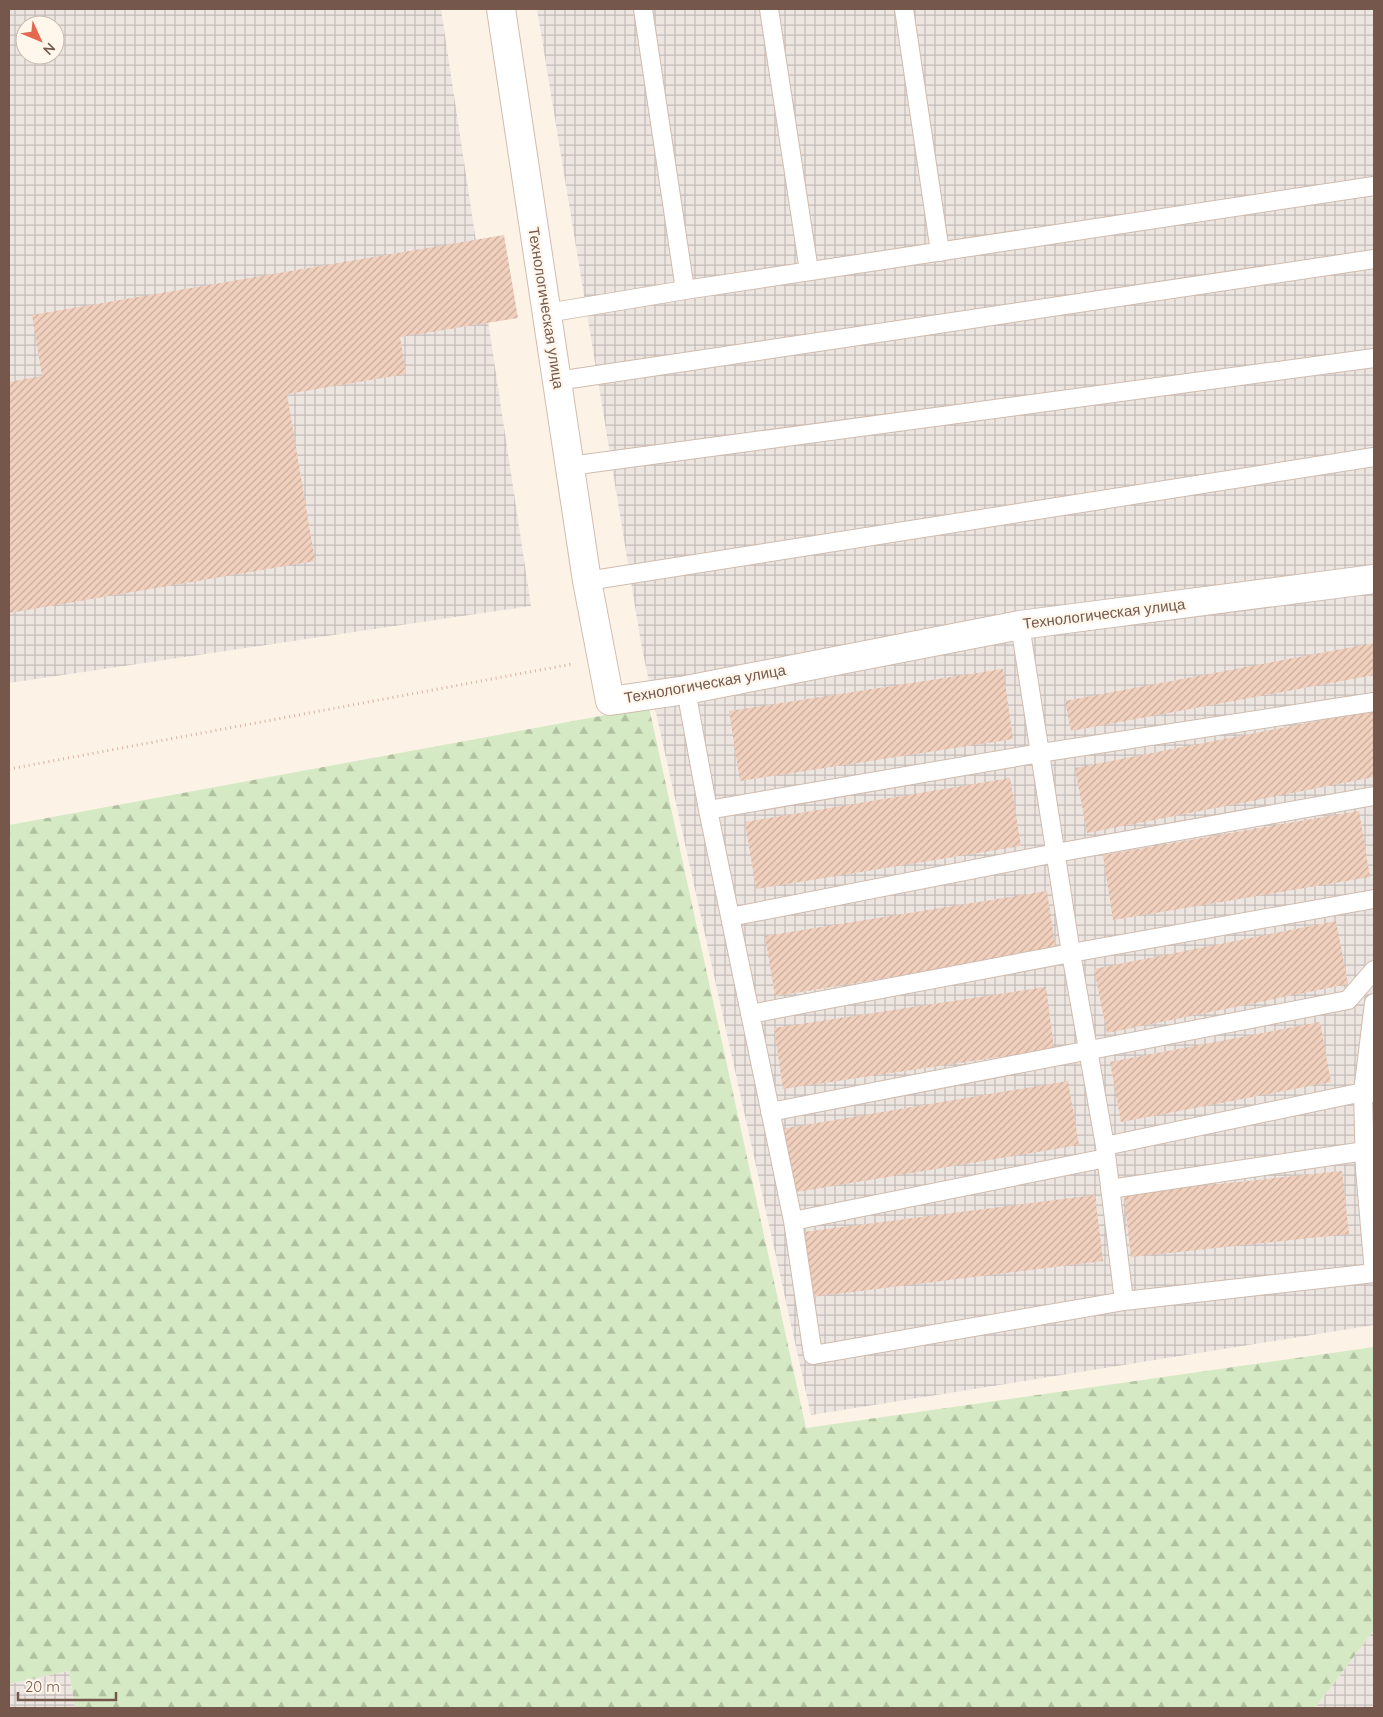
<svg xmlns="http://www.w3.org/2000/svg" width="1383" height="1717" font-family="Quicksand,sans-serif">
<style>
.industrial{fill:url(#industrial-grid);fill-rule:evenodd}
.forest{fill:url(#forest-firs)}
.building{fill:url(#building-hatch)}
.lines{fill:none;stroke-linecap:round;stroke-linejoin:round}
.lane-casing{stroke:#d0bcaf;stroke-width:20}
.street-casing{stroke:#d0bcaf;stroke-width:30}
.path{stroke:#d6b3a1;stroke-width:3;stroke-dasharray:1 4;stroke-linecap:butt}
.lane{stroke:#fff;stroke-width:18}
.street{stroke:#fff;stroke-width:28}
.labels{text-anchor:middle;stroke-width:4.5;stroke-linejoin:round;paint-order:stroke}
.street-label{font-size:15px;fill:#75584b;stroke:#fff7ec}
</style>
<defs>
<pattern id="industrial-grid" width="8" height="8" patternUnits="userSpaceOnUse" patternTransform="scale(1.25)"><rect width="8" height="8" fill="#ece5e0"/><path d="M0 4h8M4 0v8" fill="none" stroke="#c4bcb8"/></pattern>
<pattern id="forest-firs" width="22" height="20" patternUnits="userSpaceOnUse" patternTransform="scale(1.25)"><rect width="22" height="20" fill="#d5eac4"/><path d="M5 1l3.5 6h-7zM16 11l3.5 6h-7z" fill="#b1c0a1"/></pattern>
<pattern id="building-hatch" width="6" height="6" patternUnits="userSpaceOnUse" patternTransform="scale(1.25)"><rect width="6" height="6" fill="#f1d0be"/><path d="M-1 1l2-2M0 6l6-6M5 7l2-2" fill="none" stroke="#c8ac9c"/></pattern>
</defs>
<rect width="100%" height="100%" fill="#fcf3e6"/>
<!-- industrial -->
<path class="industrial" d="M9,9H441L531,606L9,683ZM25,25H55V55H25Z
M537,9H1374V1325L811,1415L642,649Z
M1374,1630V1708H1315Z
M69,1671L75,1708H9V1684Z"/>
<!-- forest -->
<path class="forest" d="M649,707L806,1428L1374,1347V1630L1315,1708H75L69,1671L9,1684V825Z"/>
<!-- building -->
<path class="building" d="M504,235L518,318L400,337L406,374L287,394L315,561L9,613V382L42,376L32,315Z
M1374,643V675L1071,731L1065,701Z
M1003,669L1013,739L740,781L729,711Z
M1374,710V777L1087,833L1075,768Z
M1010,778L1021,846L756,889L745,822Z
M1359,811L1370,877L1113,920L1103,855Z
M1047,891L1056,951L775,996L765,936Z
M1336,921L1348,984L1107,1033L1094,969Z
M1046,987L1054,1049L783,1089L774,1028Z
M1320,1022L1331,1082L1121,1122L1110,1062Z
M1068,1081L1079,1145L791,1193L781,1129Z
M1342,1171L1349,1234L1131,1257L1124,1194Z
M1095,1195L1103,1261L811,1297L803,1232Z"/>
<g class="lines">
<!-- lane casing -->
<g class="lane-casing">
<path id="lane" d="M643,9L685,290
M769,9L809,271
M904,9L940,252
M547,313L685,290L1374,186
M557,381L1374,259
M570,466L1374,358
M587,581L1374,457
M1020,625L1071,953L1105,1146L1124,1301
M686,690L708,810L793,1221L813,1355L1124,1301L1374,1273
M708,810L1040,753L1374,702
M730,917L1056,853L1374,796
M750,1014L1071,953L1374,899
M770,1112L1348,1000L1374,970
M1105,1146L1363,1092L1374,1093
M1110,1189L1365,1151
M793,1221L1106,1158
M1374,1273L1365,1169L1363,1092L1374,1003"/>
</g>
<!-- street casing -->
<g class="street-casing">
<path id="street" d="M501,9L587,581L610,701L686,690L1020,625L1374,579"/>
</g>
<!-- path -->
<path class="path" d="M9,769L572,664"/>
<!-- lane -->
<use href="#lane" class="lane"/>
<!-- street -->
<use href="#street" class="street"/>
</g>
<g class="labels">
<!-- street labels -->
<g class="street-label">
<text transform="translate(546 308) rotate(81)" y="5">Технологическая улица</text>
<text transform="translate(1104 614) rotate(-7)" y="5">Технологическая улица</text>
<text transform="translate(705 684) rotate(-10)" y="5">Технологическая улица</text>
</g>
</g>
<!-- border -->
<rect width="1383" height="1717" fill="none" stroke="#75584b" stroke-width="20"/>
<!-- north arrow -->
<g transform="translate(40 40) rotate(134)"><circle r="24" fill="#fff7ec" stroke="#c8b7ac"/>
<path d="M0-4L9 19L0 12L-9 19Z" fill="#e4684d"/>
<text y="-8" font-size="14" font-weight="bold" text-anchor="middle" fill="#75584b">N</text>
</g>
<!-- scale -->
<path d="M18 1692v8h98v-8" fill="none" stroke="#75584b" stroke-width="2.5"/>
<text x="25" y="1692" font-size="15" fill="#75584b" stroke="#fff7ec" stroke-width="4" paint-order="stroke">20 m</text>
</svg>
